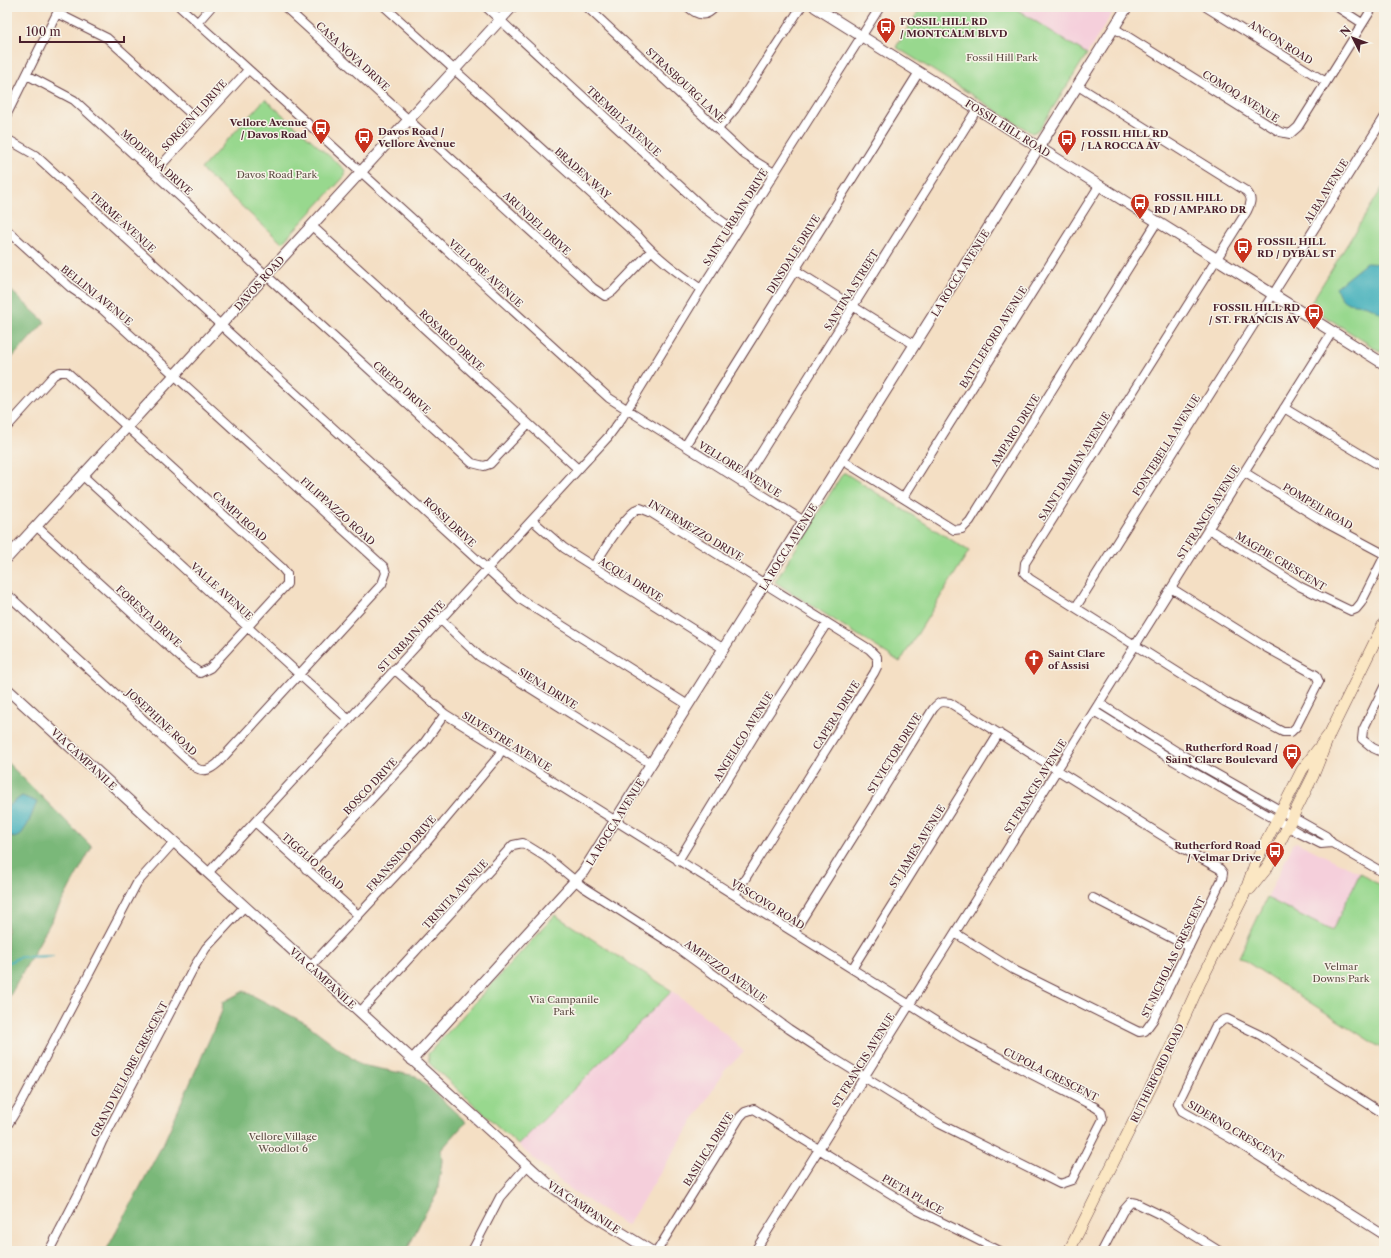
<svg xmlns="http://www.w3.org/2000/svg" width="1391" height="1258" font-family="'Libre Caslon Text',serif">
<style>
.built{fill:#f5cfdb}
.green{fill:#98d88e;stroke:#717c5c}
.forest{fill:#7ab879;stroke:#626c52}
.water{fill:#3eaeba;stroke:#446672}
.lines{fill:none;stroke-linecap:round;stroke-linejoin:round}
.stream{stroke:#3eaeba;stroke-width:2}
.minor-casing{stroke:#643c42;stroke-width:10}
.tertiary-casing{stroke:#643c42;stroke-width:12}
.secondary-casing{stroke:#643c42;stroke-width:12}
.minor{stroke:#fff;stroke-width:8}
.tertiary{stroke:#fff;stroke-width:10}
.secondary{stroke:#fbe7c3;stroke-width:11}
.labels{text-anchor:middle;stroke-width:3;stroke-linejoin:round;paint-order:stroke}
.poi-label{font-size:10px;font-weight:bold;fill:#4a1f2b;stroke:#f7f3e8;text-anchor:start}
.street-label{font-size:10px;fill:#4a1f2b;stroke:#f7f3e8}
.park-label{font-size:10px;fill:#5e4d44;stroke:#f7f3e8}
</style>
<rect width="100%" height="100%" fill="#f7f3e8"/>
<filter id="ink" filterUnits="userSpaceOnUse"><feTurbulence type="fractalNoise" baseFrequency=".025" numOctaves="2"/><feDisplacementMap in="SourceGraphic" scale="8" xChannelSelector="R" yChannelSelector="G"/><feConvolveMatrix kernelMatrix="1 2 1 2 8 2 1 2 1" color-interpolation-filters="sRGB"/></filter>
<filter id="wash" filterUnits="userSpaceOnUse"><feTurbulence type="fractalNoise" baseFrequency=".012" numOctaves="4" result="noise"/><feDisplacementMap in="SourceGraphic" scale="16" xChannelSelector="R" yChannelSelector="G"/><feGaussianBlur stdDeviation="0.9" result="paint"/><feColorMatrix in="noise" values="0 0 0 0 0 0 0 0 0 0 0 0 0 0 0 0 0 1.4 0 .05"/><feComposite in="paint" operator="in"/></filter>
<g filter="url(#wash)">
<rect width="100%" height="100%" fill="#f4dfc4"/>
<!-- built -->
<path class="built" d="M1013,7H1116L1087,54Z
M1296,842L1360,873L1332,931L1267,898L1293,844Z
M672,991L711,1021L744,1052L724,1071L627,1226L567,1187L518,1145Z"/>
<!-- green -->
<path class="green" d="M921,7H1013L1087,54L1039,130L1032,133L896,47Z
M265,99L345,170V176L282,243L201,169Z
M1384,185V354L1309,306Z
M843,473H845L969,551L900,662L775,582Z
M1360,873L1384,888V1050L1239,957L1267,898L1332,931Z
M555,915L672,991L518,1145L429,1063L428,1054Z"/>
<!-- forest -->
<path class="forest" d="M7,287L45,322L7,363Z
M7,762L92,847L7,1001V834L14,838L22,796L7,807Z
M244,991L307,1024L361,1065L416,1076L466,1122L441,1150L442,1161L437,1194L424,1215L409,1246L403,1251H106L164,1142L222,1011L223,1002Z"/>
<!-- water -->
<path class="water" d="M1366,263L1384,264V315C1379,313 1375,309 1370,307C1353,301 1343,309 1336,287Z
M22,796L37,802L28,824L20,836L14,838L7,834V807Z"/>
<g class="lines">
<!-- stream -->
<path class="stream" d="M7,963L20,957L53,956"/>
</g>
</g>
<g filter="url(#ink)">
<g class="lines">
<!-- minor casing -->
<g class="minor-casing">
<path id="minor" d="M180,7L609,398L804,521
M285,7L593,288L605,296L613,291L651,251
M385,7L639,237C657,258 678,273 701,289
M486,7L705,209L737,232
M587,7L745,155L774,173
M688,7C698,16 706,18 715,7
M1206,7L1326,82
M1337,7L1362,23
M57,13L107,38L200,122
M197,23L211,7
M1114,28L1280,132L1290,134L1298,127L1373,7
M27,75L74,100L472,463L484,466L490,464L528,424
M1078,86L1246,191C1253,198 1251,203 1247,211L1025,563L1024,573L1030,579L1225,702L1283,732H1291L1296,727L1319,682L1316,675L1267,648L1171,588
M7,114L60,7
M718,129L735,109L801,7
M7,139L35,155L520,599L688,705
M154,173L248,70
M312,226L578,469
M7,230L71,288L102,309L113,319L384,567L386,573L382,584L218,763C211,769 205,773 196,768L7,594
M795,270L915,345
M1284,408L1384,468
M7,427L54,375L60,372H67L282,568L287,574V584L210,668L200,673L189,665L36,526
M685,446L919,72
M842,460L954,530L962,529L970,521L1157,222
M1244,472L1326,523L1384,554
M83,476L349,720
M742,483L977,109
M903,498L1099,186
M532,520L564,548L724,649
M1209,529L1301,587L1351,611L1356,609L1361,603L1384,557
M593,567C602,554 626,512 640,508L650,512L869,649L877,657V667L874,673L735,895
M1076,607L1384,118
M440,619L479,656L651,764
M1384,687L1363,730L1362,739L1373,748L1384,753
M1099,703L1179,753L1326,836L1332,843L1384,873
M1094,711L1174,761L1299,833L1321,844L1332,843
M255,822L358,915
M678,861L756,733L827,623
M306,869L424,743L445,714
M208,873L608,437L622,418L701,289L880,7
M1093,898L1189,947
M794,932L933,709C939,702 941,701 950,703L1182,848L1220,869L1223,873L1222,879L1153,1020L1145,1031L1139,1032L1131,1028L1014,970L955,933
M310,967L425,844L497,758L502,749
M852,969L999,733
M360,1012L513,845L523,843L549,859L583,887L672,944L789,1029L830,1056L940,1124L1060,1184L1072,1180L1103,1119L1101,1111L1095,1107L969,1042L445,714L394,669
M1384,1114L1260,1035L1227,1019L1223,1020L1215,1027L1178,1103L1182,1111L1235,1141L1384,1235
M7,1126L21,1103L137,883L174,842
M49,1251L83,1185L102,1142L194,967L206,948L244,907
M472,1251L500,1197L527,1166
M657,1251L740,1117L745,1112L754,1109L917,1210L1000,1251
M755,1251L1332,332
M1102,1251L1123,1211L1131,1202L1136,1203L1165,1217L1219,1251"/>
</g>
<!-- tertiary casing -->
<g class="tertiary-casing">
<path id="tertiary" d="M815,7L1384,364
M7,558L512,7
M7,689L546,1182L580,1207L651,1251
M412,1060L583,872L1127,7"/>
</g>
<!-- secondary casing -->
<g class="secondary-casing">
<path id="secondary" d="M1250,889L1267,868L1313,776L1330,733L1384,623
M1069,1251L1169,1051L1200,983L1244,895L1256,861L1302,770L1330,733"/>
</g>
<!-- minor -->
<use href="#minor" class="minor"/>
<!-- tertiary -->
<use href="#tertiary" class="tertiary"/>
<!-- secondary -->
<use href="#secondary" class="secondary"/>
</g>
</g>
<!-- icons -->
<defs>
<g id="bus-pin" transform="scale(1)"><path d="M0 17L-7.5 6A9.5 9.5 0 1 1 7.5 6Z" fill="#c8321e" stroke="#f7f3e8"/><path d="M-5-6H5V4H4V6H2V4H-2V6H-4V4H-5ZM-3.5-4V0h7V-4ZM-3.5 1.2v1.5H-2V1.2ZM2 1.2v1.5H3.5V1.2Z" fill="#fff"/></g>
<g id="church-pin" transform="scale(1)"><path d="M0 17L-7.5 6A9.5 9.5 0 1 1 7.5 6Z" fill="#c8321e" stroke="#f7f3e8"/><path d="M-1.2-6h2.4v3.5h3.3v2.4h-3.3V6h-2.4V-.1h-3.3v-2.4h3.3Z" fill="#fff"/></g>
</defs>
<g fill-rule="evenodd">
<use href="#bus-pin" x="886" y="27"/>
<use href="#bus-pin" x="321" y="128"/>
<use href="#bus-pin" x="364" y="137"/>
<use href="#bus-pin" x="1067" y="139"/>
<use href="#bus-pin" x="1140" y="203"/>
<use href="#bus-pin" x="1243" y="247"/>
<use href="#bus-pin" x="1314" y="313"/>
<use href="#church-pin" x="1034" y="659"/>
<use href="#bus-pin" x="1292" y="753"/>
<use href="#bus-pin" x="1275" y="851"/>
</g>
<g class="labels">
<!-- poi labels -->
<g class="poi-label">
<text x="900" y="25">FOSSIL HILL RD<tspan x="900" dy="12">/ MONTCALM BLVD</tspan></text>
<text x="307" y="126" text-anchor="end">Vellore Avenue<tspan x="307" dy="12">/ Davos Road</tspan></text>
<text x="378" y="135">Davos Road /<tspan x="378" dy="12">Vellore Avenue</tspan></text>
<text x="1081" y="137">FOSSIL HILL RD<tspan x="1081" dy="12">/ LA ROCCA AV</tspan></text>
<text x="1154" y="201">FOSSIL HILL<tspan x="1154" dy="12">RD / AMPARO DR</tspan></text>
<text x="1257" y="245">FOSSIL HILL<tspan x="1257" dy="12">RD / DYBAL ST</tspan></text>
<text x="1300" y="311" text-anchor="end">FOSSIL HILL RD<tspan x="1300" dy="12">/ ST. FRANCIS AV</tspan></text>
<text x="1048" y="657">Saint Clare<tspan x="1048" dy="12">of Assisi</tspan></text>
<text x="1278" y="751" text-anchor="end">Rutherford Road /<tspan x="1278" dy="12">Saint Clare Boulevard</tspan></text>
<text x="1261" y="849" text-anchor="end">Rutherford Road<tspan x="1261" dy="12">/ Velmar Drive</tspan></text>
</g>
<!-- street labels -->
<g class="street-label">
<text transform="translate(1281 42) rotate(32)" y="4">ANCON ROAD</text>
<text transform="translate(353 56) rotate(43)" y="4">CASA NOVA DRIVE</text>
<text transform="translate(686 85) rotate(43)" y="4">STRASBOURG LANE</text>
<text transform="translate(1241 96) rotate(32)" y="4">COMOQ AVENUE</text>
<text transform="translate(194 115) rotate(-48)" y="4">SORGENTI DRIVE</text>
<text transform="translate(624 121) rotate(43)" y="4">TREMBLY AVENUE</text>
<text transform="translate(1008 128) rotate(32)" y="4">FOSSIL HILL ROAD</text>
<text transform="translate(157 162) rotate(42)" y="4">MODERNA DRIVE</text>
<text transform="translate(583 173) rotate(42)" y="4">BRADEN WAY</text>
<text transform="translate(1326 191) rotate(-58)" y="4">ALBA AVENUE</text>
<text transform="translate(735 217) rotate(-58)" y="4">SAINT URBAIN DRIVE</text>
<text transform="translate(123 222) rotate(42)" y="4">TERME AVENUE</text>
<text transform="translate(537 223) rotate(43)" y="4">ARUNDEL DRIVE</text>
<text transform="translate(793 254) rotate(-58)" y="4">DINSDALE DRIVE</text>
<text transform="translate(486 273) rotate(42)" y="4">VELLORE AVENUE</text>
<text transform="translate(960 273) rotate(-58)" y="4">LA ROCCA AVENUE</text>
<text transform="translate(259 283) rotate(-48)" y="4">DAVOS ROAD</text>
<text transform="translate(851 290) rotate(-58)" y="4">SANTINA STREET</text>
<text transform="translate(97 295) rotate(39)" y="4">BELLINI AVENUE</text>
<text transform="translate(993 337) rotate(-58)" y="4">BATTLEFORD AVENUE</text>
<text transform="translate(452 340) rotate(43)" y="4">ROSARIO DRIVE</text>
<text transform="translate(402 387) rotate(42)" y="4">CREPO DRIVE</text>
<text transform="translate(1015 430) rotate(-58)" y="4">AMPARO DRIVE</text>
<text transform="translate(1166 445) rotate(-58)" y="4">FONTEBELLA AVENUE</text>
<text transform="translate(1074 466) rotate(-58)" y="4">SAINT DAMIAN AVENUE</text>
<text transform="translate(740 469) rotate(32)" y="4">VELLORE AVENUE</text>
<text transform="translate(1318 506) rotate(31)" y="4">POMPEII ROAD</text>
<text transform="translate(338 511) rotate(42)" y="4">FILIPPAZZO ROAD</text>
<text transform="translate(1208 512) rotate(-58)" y="4">ST FRANCIS AVENUE</text>
<text transform="translate(240 516) rotate(42)" y="4">CAMPI ROAD</text>
<text transform="translate(450 522) rotate(43)" y="4">ROSSI DRIVE</text>
<text transform="translate(696 530) rotate(31)" y="4">INTERMEZZO DRIVE</text>
<text transform="translate(788 547) rotate(-58)" y="4">LA ROCCA AVENUE</text>
<text transform="translate(1281 561) rotate(31)" y="4">MAGPIE CRESCENT</text>
<text transform="translate(631 579) rotate(32)" y="4">ACQUA DRIVE</text>
<text transform="translate(222 591) rotate(42)" y="4">VALLE AVENUE</text>
<text transform="translate(149 616) rotate(43)" y="4">FORESTA DRIVE</text>
<text transform="translate(411 636) rotate(-47)" y="4">ST URBAIN DRIVE</text>
<text transform="translate(548 688) rotate(32)" y="4">SIENA DRIVE</text>
<text transform="translate(836 715) rotate(-58)" y="4">CAPERA DRIVE</text>
<text transform="translate(162 722) rotate(43)" y="4">JOSEPHINE ROAD</text>
<text transform="translate(743 736) rotate(-58)" y="4">ANGELICO AVENUE</text>
<text transform="translate(507 741) rotate(32)" y="4">SILVESTRE AVENUE</text>
<text transform="translate(894 753) rotate(-58)" y="4">ST VICTOR DRIVE</text>
<text transform="translate(84 759) rotate(43)" y="4">VIA CAMPANILE</text>
<text transform="translate(370 786) rotate(-47)" y="4">BOSCO DRIVE</text>
<text transform="translate(1035 786) rotate(-58)" y="4">ST FRANCIS AVENUE</text>
<text transform="translate(615 822) rotate(-58)" y="4">LA ROCCA AVENUE</text>
<text transform="translate(917 846) rotate(-58)" y="4">ST JAMES AVENUE</text>
<text transform="translate(401 853) rotate(-48)" y="4">FRANSSINO DRIVE</text>
<text transform="translate(313 861) rotate(42)" y="4">TIGGLIO ROAD</text>
<text transform="translate(455 894) rotate(-47)" y="4">TRINITA AVENUE</text>
<text transform="translate(768 904) rotate(32)" y="4">VESCOVO ROAD</text>
<text transform="translate(1173 957) rotate(-64)" y="4">ST NICHOLAS CRESCENT</text>
<text transform="translate(726 971) rotate(36)" y="4">AMPEZZO AVENUE</text>
<text transform="translate(323 978) rotate(42)" y="4">VIA CAMPANILE</text>
<text transform="translate(863 1060) rotate(-58)" y="4">ST FRANCIS AVENUE</text>
<text transform="translate(129 1069) rotate(-62)" y="4">GRAND VELLORE CRESCENT</text>
<text transform="translate(1157 1073) rotate(-64)" y="4">RUTHERFORD ROAD</text>
<text transform="translate(1051 1074) rotate(27)" y="4">CUPOLA CRESCENT</text>
<text transform="translate(1236 1131) rotate(31)" y="4">SIDERNO CRESCENT</text>
<text transform="translate(708 1149) rotate(-58)" y="4">BASILICA DRIVE</text>
<text transform="translate(913 1194) rotate(30)" y="4">PIETA PLACE</text>
<text transform="translate(584 1207) rotate(34)" y="4">VIA CAMPANILE</text>
</g>
<!-- park labels -->
<g class="park-label">
<text x="1002" y="61">Fossil Hill Park</text>
<text x="277" y="178">Davos Road Park</text>
<text x="1341" y="970">Velmar<tspan x="1341" dy="12">Downs Park</tspan></text>
<text x="564" y="1003">Via Campanile<tspan x="564" dy="12">Park</tspan></text>
<text x="283" y="1140">Vellore Village<tspan x="283" dy="12">Woodlot 6</tspan></text>
</g>
</g>
<!-- margin -->
<rect width="1391" height="1258" fill="none" stroke="#f7f3e8" stroke-width="24"/>
<!-- north arrow -->
<g transform="translate(1353 38) rotate(312)" stroke="#f7f3e8" stroke-width="3" paint-order="stroke">
<path d="M0-3L7 15L0 10L-7 15Z" fill="#4a1f2b"/>
<text y="-6" font-size="11" font-weight="bold" text-anchor="middle" fill="#4a1f2b">N</text>
</g>
<!-- scale -->
<path d="M20 36v6h104v-6" fill="none" stroke="#4a1f2b" stroke-width="2"/>
<text x="26" y="36" font-size="12" fill="#4a1f2b" stroke="#f7f3e8" stroke-width="3" paint-order="stroke">100 m</text>
</svg>
